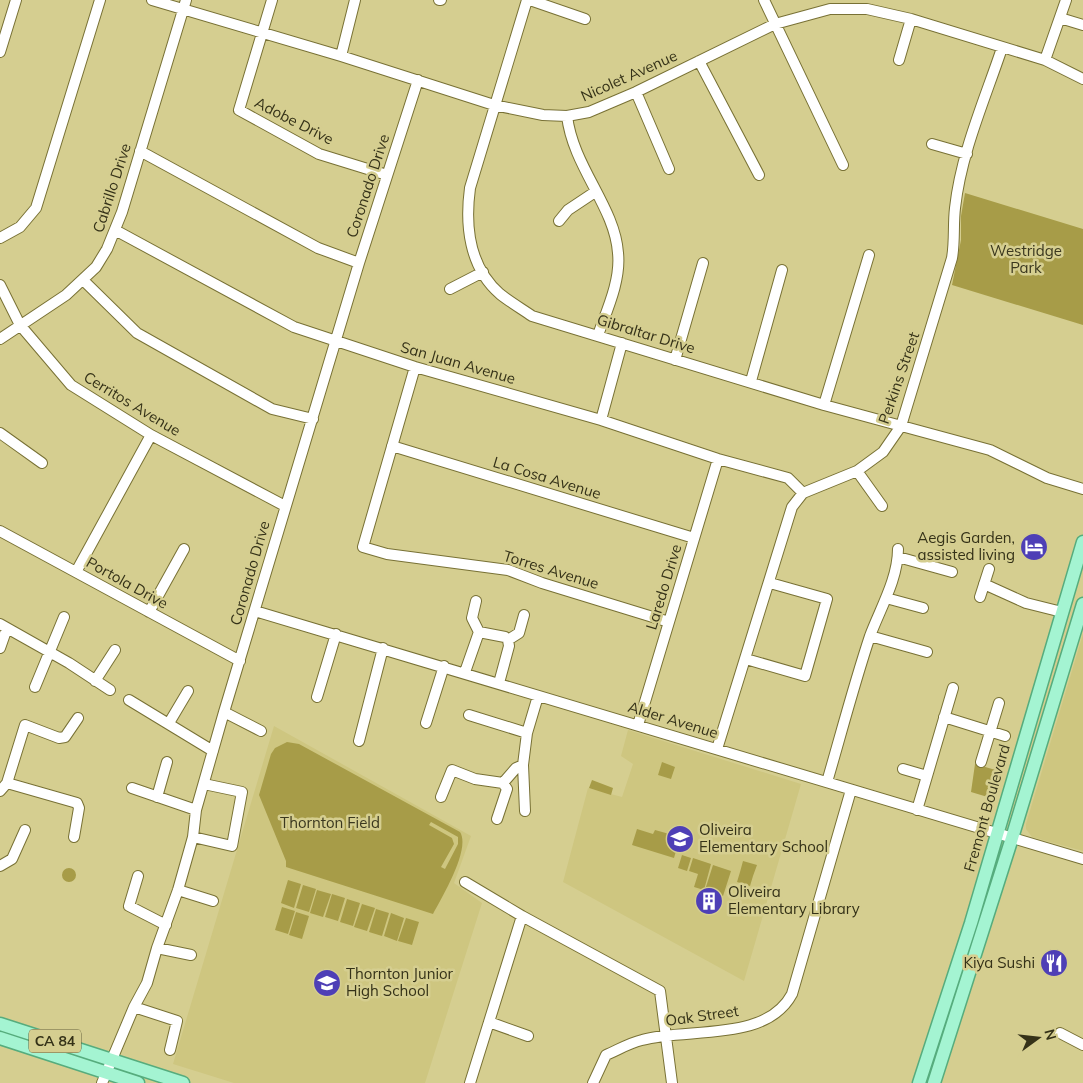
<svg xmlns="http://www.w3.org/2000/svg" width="1083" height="1083" font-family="Mulish,sans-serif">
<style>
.built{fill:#cec680}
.green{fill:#a79c48;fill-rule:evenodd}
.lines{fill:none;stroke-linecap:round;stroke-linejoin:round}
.minor-casing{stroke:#787135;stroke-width:12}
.major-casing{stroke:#56ac7d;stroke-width:15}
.minor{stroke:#fff;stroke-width:10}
.major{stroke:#a4f4d2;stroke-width:12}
.labels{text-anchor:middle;stroke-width:5;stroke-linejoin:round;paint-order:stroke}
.shield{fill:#d5ce90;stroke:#65613c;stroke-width:1}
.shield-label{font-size:14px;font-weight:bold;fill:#353218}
.street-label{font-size:15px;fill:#353218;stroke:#d5ce90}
.park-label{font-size:15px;fill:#3b381f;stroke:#d5ce90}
.poi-label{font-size:15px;fill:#353218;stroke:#d5ce90;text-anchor:start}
</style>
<rect width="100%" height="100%" fill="#d5ce90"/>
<!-- built -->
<path class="built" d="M1083,634V851L1032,837L1026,829V824Z
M274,726L471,836L454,883L482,903L425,1083H234L173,1064Z
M628,730L801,784L744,981L563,882L588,788L622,797L633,764L621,756Z"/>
<!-- green -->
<path class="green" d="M965,193L1083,229V325L952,285L961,240V216Z
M287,742L299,744L460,832C471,849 442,897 433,914L286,867V861L259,795L271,754L275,748ZM431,822L458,837V844L445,869L441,867L454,844L452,838L429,825Z
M662,762L675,767L671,779L658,775Z
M975,764L999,771L991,798L971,792Z
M592,780L613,788L611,795L589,788Z
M637,829L653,834L655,830L680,837L674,858L632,845Z
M682,855L691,858L687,871L678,868Z
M693,858L711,864L704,890L694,887L698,874L689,871Z
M743,861L757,865L753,876L740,872Z
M713,865L731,871L723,896L705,890Z
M62 875a7 7 0 1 1 14 0a7 7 0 1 1-14 0Z
M740,872L753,876L750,886L737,882Z
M288,880L301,884L294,908L281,903Z
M303,885L316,889L309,912L296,908Z
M317,890L331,894L323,917L310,913Z
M332,894L345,898L338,921L325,917Z
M347,899L360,903L353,926L340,922Z
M362,904L375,908L367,931L354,927Z
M282,907L295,911L288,934L275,930Z
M376,909L389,913L382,936L369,932Z
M296,912L309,916L302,939L289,935Z
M391,913L404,918L397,941L384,936Z
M406,918L419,922L412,945L398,941Z"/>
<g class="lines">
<!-- minor casing -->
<g class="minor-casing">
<path id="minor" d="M152,0L341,56L494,105L543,115L567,116L589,112L636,92L775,24L830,9H867L911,19L1045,60L1083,79
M272,0L239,110L319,154L387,175
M439,0H441
M527,0L470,188C465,225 469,267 500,294C510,302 522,309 532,316L824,405L990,450L1047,478L1083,489
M530,0L585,19
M764,0L843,165
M1060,18L1083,25
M0,52L16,0
M341,56L355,0
M899,60L911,19
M1045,60L1066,0
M699,61L759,175
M636,92L669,169
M567,116C573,167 615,207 618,253C621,280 607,310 598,335
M932,144L967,154
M140,151L318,248L359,263
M559,221L568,210L595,192
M115,230L294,327L415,367L601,420L718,459L788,478L803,493
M0,238L20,227L36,208L100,0
M83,280L137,333L272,409L313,419
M0,285L20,325L71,385L151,435L285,506
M450,289L483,272
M0,339L66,295L96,267L107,249L122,212L186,0
M675,360L703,263
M415,367L363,547L387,554L508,570L542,583L669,622
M751,381L782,270
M824,405L869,255
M601,420L622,343
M0,433L42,463
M392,446L694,538
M857,471L882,506
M0,531L240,661
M898,557L952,572
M76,572L151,435
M984,584L1026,603L1062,612
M980,597L989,569
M886,598L923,608
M476,601L472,618L479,632
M255,611L1083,859
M149,612L184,549
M0,624L69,663L110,690
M870,636L927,652
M508,640L519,633L524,615
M0,648L7,628
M746,659L805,676L827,599L770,583
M465,672L479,632L505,637L508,640L509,646L499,683
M95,681L115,650
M35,687L64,617
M317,697L336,634
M129,700L213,751
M224,712L261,731
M469,715L527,733
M944,717L1005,736
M169,723L188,691
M426,723L444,666
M638,725L718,459
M359,741L383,648
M717,749L792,507L803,493L857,471L883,452L901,426L952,258C955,241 953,224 955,208C961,153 985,99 1002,48
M981,762L999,703
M903,769L927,776
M827,782C841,734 854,684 870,636C880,609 898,579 898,549
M7,783L77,803L79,808L74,837
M132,788L196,810
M0,791L7,783L25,725L59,738L65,737L78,718
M157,797L167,762
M441,797L452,770L475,779L503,783L516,768L523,765
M917,810L953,688
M525,811L523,765L527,733L538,696
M497,819L507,789L503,783
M193,837L232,846L242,792L204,784
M0,866L12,859L25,830
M138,876L129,906L166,925
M465,882L522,916L660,991L672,1083
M178,890L213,901
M157,948L191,955
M134,1007L177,1021L170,1050
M489,1022L528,1036
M1060,1033L1083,1045
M102,1083L134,1007L147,983L157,948L178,890L193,837L196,810L224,712L359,263L418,80
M470,1083L522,916
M593,1083L606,1055C618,1050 629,1043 642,1040C687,1027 766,1043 792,994L851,790"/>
</g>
<!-- major casing -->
<g class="major-casing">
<path id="major" d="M0,1024L183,1083
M0,1038L138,1083
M919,1083L971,923L1083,542
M934,1083L1012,838L1083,604"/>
</g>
<!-- minor -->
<use href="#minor" class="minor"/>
<!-- major -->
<use href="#major" class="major"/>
</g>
<!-- icons -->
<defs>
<g id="hotel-disc" transform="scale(1.4375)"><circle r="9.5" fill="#4e3fb6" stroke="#d5ce90"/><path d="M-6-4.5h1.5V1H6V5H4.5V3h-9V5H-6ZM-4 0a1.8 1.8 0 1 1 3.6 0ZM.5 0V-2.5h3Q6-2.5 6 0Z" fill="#fff"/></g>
<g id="school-disc" transform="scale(1.4375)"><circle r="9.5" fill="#4e3fb6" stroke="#d5ce90"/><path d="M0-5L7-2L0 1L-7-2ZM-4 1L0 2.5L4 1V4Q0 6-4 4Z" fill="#fff"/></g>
<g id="building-disc" transform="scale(1.4375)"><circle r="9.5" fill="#4e3fb6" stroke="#d5ce90"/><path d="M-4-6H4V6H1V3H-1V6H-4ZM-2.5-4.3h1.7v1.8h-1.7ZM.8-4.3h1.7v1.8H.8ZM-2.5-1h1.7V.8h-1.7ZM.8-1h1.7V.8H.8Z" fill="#fff"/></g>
<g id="restaurant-disc" transform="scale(1.4375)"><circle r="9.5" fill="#4e3fb6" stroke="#d5ce90"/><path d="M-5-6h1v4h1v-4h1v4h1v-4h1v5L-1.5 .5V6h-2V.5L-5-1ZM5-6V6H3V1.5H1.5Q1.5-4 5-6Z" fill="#fff"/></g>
</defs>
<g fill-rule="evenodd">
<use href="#hotel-disc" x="1034" y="547"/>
<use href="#school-disc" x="680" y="839"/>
<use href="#building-disc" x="709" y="901"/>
<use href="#restaurant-disc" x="1054" y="963"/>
<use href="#school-disc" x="327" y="983"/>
</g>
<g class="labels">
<!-- shield labels -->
<rect class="shield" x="29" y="1029.5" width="52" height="23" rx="4"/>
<g class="shield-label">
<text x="55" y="1046">CA 84</text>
</g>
<!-- street labels -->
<g class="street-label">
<text transform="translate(629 76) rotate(-24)" y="5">Nicolet Avenue</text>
<text transform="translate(294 121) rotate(27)" y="5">Adobe Drive</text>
<text transform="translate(368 186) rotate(-72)" y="5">Coronado Drive</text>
<text transform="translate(112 188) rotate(-72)" y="5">Cabrillo Drive</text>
<text transform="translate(646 334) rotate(17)" y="5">Gibraltar Drive</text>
<text transform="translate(458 363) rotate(16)" y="5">San Juan Avenue</text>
<text transform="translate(899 378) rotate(-71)" y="5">Perkins Street</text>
<text transform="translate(132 404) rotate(31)" y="5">Cerritos Avenue</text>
<text transform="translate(547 478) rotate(17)" y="5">La Cosa Avenue</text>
<text transform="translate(551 570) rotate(17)" y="5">Torres Avenue</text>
<text transform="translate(250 573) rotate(-74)" y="5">Coronado Drive</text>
<text transform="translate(127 583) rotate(29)" y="5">Portola Drive</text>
<text transform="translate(664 587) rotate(-73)" y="5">Laredo Drive</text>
<text transform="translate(673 720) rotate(17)" y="5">Alder Avenue</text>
<text transform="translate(987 808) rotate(-74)" y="5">Fremont Boulevard</text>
<text transform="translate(702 1016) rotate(-8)" y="5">Oak Street</text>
</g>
<!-- park labels -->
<g class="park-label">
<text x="1026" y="256">Westridge<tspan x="1026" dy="17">Park</tspan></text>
<text x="330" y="828">Thornton Field</text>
</g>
<!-- poi labels -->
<g class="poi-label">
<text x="1015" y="543" text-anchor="end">Aegis Garden,<tspan x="1015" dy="17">assisted living</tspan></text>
<text x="699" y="835">Oliveira<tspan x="699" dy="17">Elementary School</tspan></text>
<text x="728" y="897">Oliveira<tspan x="728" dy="17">Elementary Library</tspan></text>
<text x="1035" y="968" text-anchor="end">Kiya Sushi</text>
<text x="346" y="979">Thornton Junior<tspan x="346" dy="17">High School</tspan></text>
</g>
</g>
<!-- north arrow -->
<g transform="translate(1038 1038) rotate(75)" stroke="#d5ce90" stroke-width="4" paint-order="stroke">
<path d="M0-4L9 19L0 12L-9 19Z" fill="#353218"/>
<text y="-8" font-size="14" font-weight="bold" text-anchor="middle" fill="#353218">N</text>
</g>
</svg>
